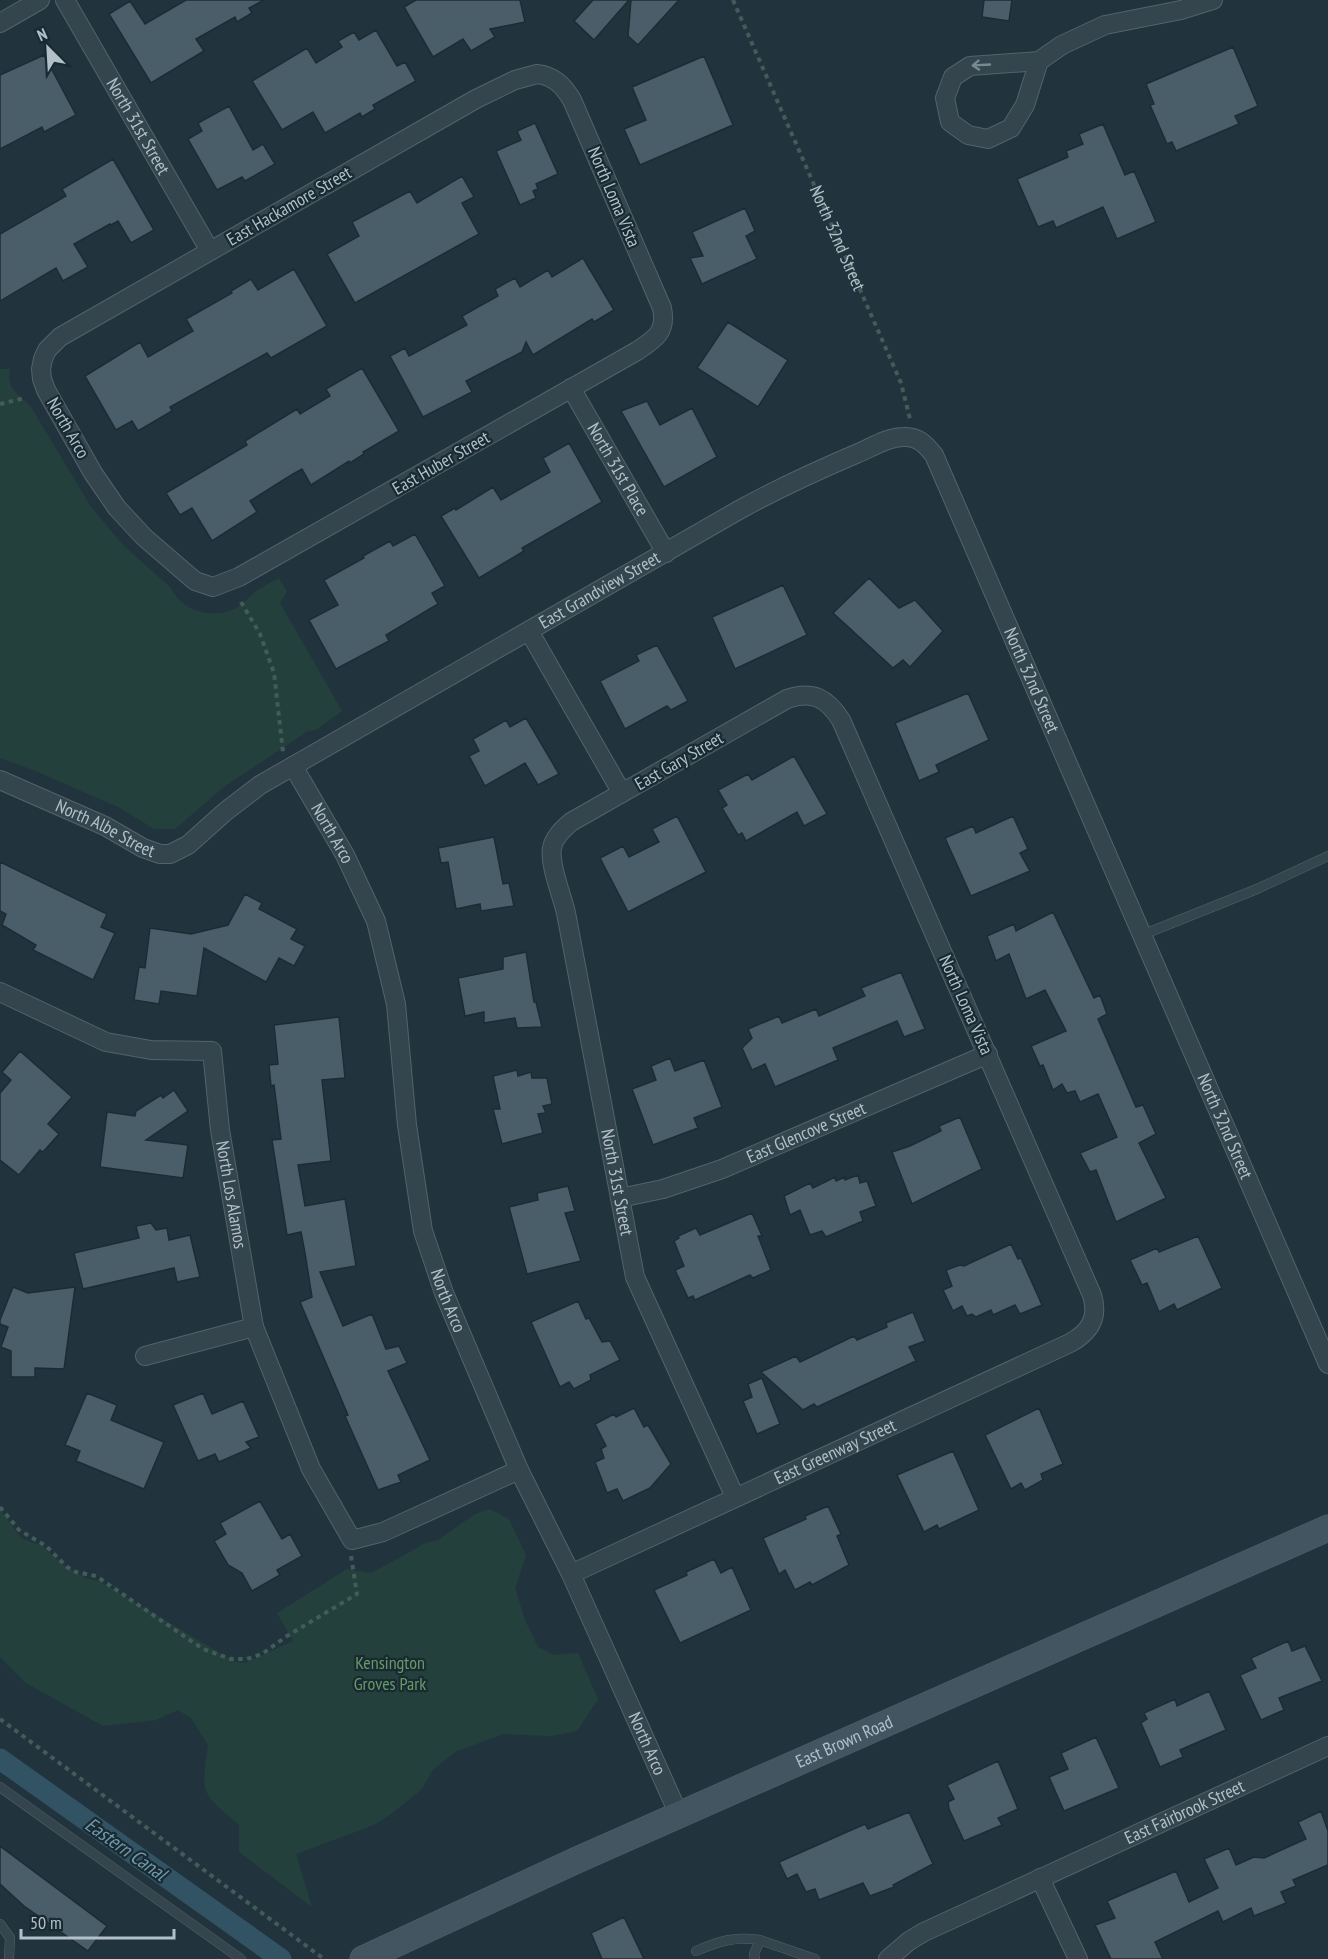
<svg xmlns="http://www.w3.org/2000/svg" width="1328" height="1959" font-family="'PT Sans Narrow',sans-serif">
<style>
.green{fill:#24403c}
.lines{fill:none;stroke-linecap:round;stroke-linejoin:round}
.canal{stroke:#325363;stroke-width:21}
.building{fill:#4a5e69;stroke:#1c2c34;stroke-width:1.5}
.lane-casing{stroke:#53636b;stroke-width:10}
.street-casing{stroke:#53636b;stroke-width:20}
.secondary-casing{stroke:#53636b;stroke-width:27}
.path{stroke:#435c59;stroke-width:4;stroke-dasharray:4.5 4.5;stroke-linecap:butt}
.lane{stroke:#35454d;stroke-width:9}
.street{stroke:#35454d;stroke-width:18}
.secondary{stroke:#435560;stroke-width:26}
.oneway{stroke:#798991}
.labels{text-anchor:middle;stroke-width:4.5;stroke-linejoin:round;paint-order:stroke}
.street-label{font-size:18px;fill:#b1c0c9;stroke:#1a2a32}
.park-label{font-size:18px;fill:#679b66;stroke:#1a2a32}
.water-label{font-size:20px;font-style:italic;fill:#6f99ae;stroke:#1a2a32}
</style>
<rect width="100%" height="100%" fill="#21343d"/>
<!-- green -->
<path class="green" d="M0,369H10C6,390 19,394 31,407L91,507L123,545L171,588C182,612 213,620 236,608C243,604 249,597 255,592C262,587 271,582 279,578L287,592L280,603L342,711L316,730L308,731L225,786L175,829H154L120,808L36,771L0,758Z
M0,1509L21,1538L42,1546L62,1564L87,1579L99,1581L235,1662L245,1663L293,1641L277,1613L347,1569L371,1573L403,1556L423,1544L438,1540L475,1514L490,1509L509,1519L526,1555L515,1588L525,1620L538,1647L554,1655L578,1653L598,1699L577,1731L551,1736L503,1734L455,1752L433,1770L421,1790L391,1814L374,1825L296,1854L312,1907L239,1852V1825C201,1792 201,1796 208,1745L191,1718L178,1710L156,1720L103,1726L26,1683L0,1657Z"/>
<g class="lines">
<!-- canal -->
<path class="canal" d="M0,1759L281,1959"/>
</g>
<!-- building -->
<path class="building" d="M186,0H264L249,8L252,13L237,22L235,17L196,39L204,51L151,83L109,14L130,1L145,24Z
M416,0H520L525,22L490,29L495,37L471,51L463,39L433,57L404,7Z
M593,0H629L594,40L574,21Z
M631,0H679L638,45L628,36Z
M984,0H1012L1009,21L982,17Z
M376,30L397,66L405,62L416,81L373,105L375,109L362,117L360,113L325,133L313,112L282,130L252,81L307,48L316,63L342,47L338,41L354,32L359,40Z
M1233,47L1258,106L1235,116L1239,124L1176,151L1172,142L1167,144L1150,105L1154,104L1146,84Z
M44,55L76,115L44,132L42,127L0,149V75Z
M704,56L733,125L640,165L624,129L646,120L632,87Z
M229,106L253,150L263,144L275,164L245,181L242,177L217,190L188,139L202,131L198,123Z
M535,123L558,174L536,184L538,189L533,191L536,198L520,205L496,151L521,140L517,131Z
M1103,124L1125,175L1134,171L1156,222L1117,239L1103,207L1056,228L1053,221L1038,227L1017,179L1068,157L1066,151L1083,144L1079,134Z
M113,159L154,230L131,243L118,221L111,225L110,224L74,244L88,267L63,281L56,268L0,301V234L66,196L62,189Z
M462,176L474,197L462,203L479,234L355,303L327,254L359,236L352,222L410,191L417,203Z
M745,208L755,231L746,236L757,259L702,284L690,258L703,256L692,232Z
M583,258L614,310L594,322L592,319L533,355L526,342L522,352L466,381L472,392L423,417L390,356L405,348L409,356L467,325L462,316L498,296L495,289L515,278L520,287L548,270L552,277Z
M294,269L327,326L271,358L267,353L170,407L172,411L138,431L132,421L116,430L85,376L140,342L148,357L193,331L186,319L232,293L231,291L251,279L258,290Z
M728,322L788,360L758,407L697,368Z
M362,368L399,431L363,452L364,454L350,463L349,461L311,485L302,469L293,474L250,501L257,512L212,541L192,508L180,515L166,493L247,445L245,441L297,409L300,414L330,396L326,389Z
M647,401L660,425L692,408L717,457L664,487L621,411Z
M569,443L602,502L522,548L524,551L479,578L441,516L455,508L456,510L493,487L501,500L550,472L543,458Z
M415,534L445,586L432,593L438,604L386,635L389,641L336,669L309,620L338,605L324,580L364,558L363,556L390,541L393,546Z
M869,578L899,608L915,600L943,631L910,667L903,660L893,668L833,613Z
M783,585L807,635L735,669L712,617Z
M657,645L688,701L671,710L667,706L625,729L600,681L639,661L636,655Z
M968,693L989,740L936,765L939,772L919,781L895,723Z
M526,718L559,774L538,785L525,763L485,786L469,756L479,751L473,739L506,720L510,727Z
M794,756L827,814L804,826L797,812L746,841L742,833L738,835L722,808L727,805L718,790L748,774L752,780Z
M677,816L706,872L628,912L600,858L623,846L629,857L659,842L652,829Z
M1013,816L1028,849L1020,853L1030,871L971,896L945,838L973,826L976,833Z
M494,837L503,884L509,883L514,906L481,911L480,904L456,909L448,862L441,863L438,848Z
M0,862L107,914L101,927L115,933L93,980L33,950L36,945L2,925L6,914L0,911Z
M245,894L262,903L259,909L297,929L291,939L305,946L294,966L279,958L266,982L204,948L197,996L161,991L159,1004L134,1000L139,967L145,968L150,928L191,934L228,925Z
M1053,912L1094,998L1100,995L1107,1014L1098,1019L1136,1107L1143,1105L1156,1134L1139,1143L1166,1198L1116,1222L1096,1170L1090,1172L1080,1153L1117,1137L1098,1094L1080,1102L1075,1091L1067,1093L1062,1084L1053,1090L1043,1065L1040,1066L1031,1046L1066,1031L1045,990L1026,999L1009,954L996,961L987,936L1014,924L1016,931Z
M526,952L534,1002H536L542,1027L517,1028L515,1018L484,1023V1012L465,1016L458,978L503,969V957Z
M901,972L925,1029L904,1037L897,1021L833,1048L838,1060L775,1087L765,1064L752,1070L742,1048L752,1038L748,1029L779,1016L782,1023L816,1009L819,1016L865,996L861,988Z
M339,1017L345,1078L322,1080L331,1161L298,1165L305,1206L345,1199L356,1266L320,1272L343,1326L372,1314L386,1349L399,1346L407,1363L388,1371L430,1460L398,1475L401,1482L378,1490L345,1416L348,1415L300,1302L312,1297L305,1253L301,1232L287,1235L272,1140L281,1139L274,1085L271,1086L269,1065L278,1064L274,1025Z
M20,1051L72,1097L48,1124L59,1134L43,1152L40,1150L19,1175L0,1160V1093L11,1080L2,1072Z
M670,1058L675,1071L704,1060L722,1107L694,1118L698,1128L653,1145L632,1089L656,1080L651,1066Z
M517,1070L518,1076L531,1072L532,1078H547L552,1104L543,1106L546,1113L538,1114L543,1133L502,1144L493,1109H500L493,1076Z
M174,1090L188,1111L146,1140L188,1145L183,1178L100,1167L107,1112L135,1116L136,1111L161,1095L163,1098Z
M960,1117L982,1169L912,1204L892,1152L910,1146L941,1131L939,1126Z
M858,1175L860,1183L867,1181L876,1206L860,1212L863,1221L826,1237L822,1231L810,1235L800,1210L790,1215L784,1196L810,1183L813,1188L835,1177L836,1181L845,1177V1180Z
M568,1186L575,1211L565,1213L581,1261L527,1274L509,1207L538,1200L537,1193Z
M752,1213L762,1236H758L771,1270L753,1278L750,1275L695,1300L693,1296L688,1298L675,1270L684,1266L674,1241L679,1238L678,1236L696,1228L700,1235Z
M151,1223L156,1230L167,1228L169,1240L190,1235L200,1277L177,1282L174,1268L83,1289L74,1253L139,1238L136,1226Z
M1198,1236L1222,1288L1177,1310L1174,1304L1159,1312L1147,1283L1142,1285L1130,1260L1157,1248L1159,1252Z
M1011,1244L1018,1259L1021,1258L1042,1305L1020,1314L1015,1305L993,1315L991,1310L976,1317L972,1314L967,1316L962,1306L953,1311L943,1290L952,1286L946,1270L960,1265L964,1266Z
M13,1287L28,1293L75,1287L64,1369L35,1368V1377H11V1351L1,1347L8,1327L0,1324V1320Z
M578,1301L586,1319L589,1318L602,1342L610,1341L620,1360L590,1375L591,1380L574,1389L569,1382L560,1387L531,1322Z
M913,1312L925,1341L909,1347L916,1361L817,1407L814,1404L803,1410L761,1372L796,1356L800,1362L854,1336L857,1340L887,1327L886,1323Z
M762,1378L780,1424L757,1434L743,1401L752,1397L748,1384Z
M87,1393L117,1405L111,1420L164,1442L144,1489L76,1461L80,1451L65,1445Z
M203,1393L212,1414L243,1401L259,1437L246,1442L251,1448L219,1462L215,1454L198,1461L173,1405Z
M634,1408L644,1427L648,1425L671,1464L650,1488L623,1501L617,1489L607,1493L595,1462L604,1458L601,1449L606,1446L595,1424L614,1414L616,1417Z
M1039,1408L1063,1464L1041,1474L1043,1480L1025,1490L1021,1483L1011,1489L985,1435Z
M953,1451L979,1510L939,1529L937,1525L924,1532L897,1475Z
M260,1501L282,1539L290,1534L302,1556L277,1570L280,1575L252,1591L242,1573L228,1565L214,1541L226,1534L220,1523Z
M828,1506L841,1534L837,1536L849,1565L812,1585L810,1582L795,1590L785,1570L779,1574L763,1538L806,1519L805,1516Z
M714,1559L721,1573L732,1567L751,1610L680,1643L654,1590L687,1575L686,1572Z
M1288,1641L1292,1651L1305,1646L1322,1681L1279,1698L1284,1710L1261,1720L1240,1675L1256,1668L1251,1658Z
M1209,1691L1226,1730L1180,1750L1183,1757L1160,1767L1141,1723L1147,1719L1144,1713L1175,1699L1177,1706Z
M1096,1737L1119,1788L1064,1811L1049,1777L1068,1769L1061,1753Z
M998,1761L1018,1809L998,1818L1002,1825L964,1841L949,1809L948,1802L954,1799L947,1785Z
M1321,1811L1328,1831V1865L1293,1880L1296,1886L1281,1892L1286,1903L1254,1916L1251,1908L1223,1922L1218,1911L1155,1942L1163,1959H1111L1095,1925L1115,1918L1107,1901L1176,1871L1189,1902L1218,1888L1204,1859L1229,1848L1236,1865L1254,1857L1264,1858L1306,1839L1298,1822Z
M909,1812L933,1864L893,1885L894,1887L870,1896L863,1883L819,1900L815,1889L806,1892L797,1874L787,1879L779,1862L865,1824L868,1829Z
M0,1846L107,1926L88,1951L24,1906L0,1884Z
M624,1917L644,1959H602L591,1933Z"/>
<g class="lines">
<!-- lane casing -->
<g class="lane-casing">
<path id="lane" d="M1142,935L1257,889L1328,856
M0,1787L241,1959
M0,1924L10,1938L9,1959
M696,1951C719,1941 735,1936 760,1940
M755,1959L754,1954L760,1940L815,1959"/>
</g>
<!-- street casing -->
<g class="street-casing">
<g id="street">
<path id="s2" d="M65,0L210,251"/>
<path d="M0,23L40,0"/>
<path d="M1039,61L1025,105L1011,128L988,139L968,135L950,122L945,98L953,77L970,66L1039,61L1062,45L1105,25L1181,10L1213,0"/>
<path d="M537,74C554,76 563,85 572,100L662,308C667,332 655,339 637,351L239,577L213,587L195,581L144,537L117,508L93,473L46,390L42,379L41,369L43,359L47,350L60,337L476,99L515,80Z"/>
<path id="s3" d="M571,388L666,553"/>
<path d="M529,631L622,793"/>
<path id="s4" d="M293,766L345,855L376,921L396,1004L407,1125L423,1231L444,1293L519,1470L571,1574L679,1815"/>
<path id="s5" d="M0,780L105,826L143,848L160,854H170L188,845L226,811L260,785L739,510C777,489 816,471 856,454C871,448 887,437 904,437C918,436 926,445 934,455L1328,1364"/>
<path id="s6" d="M0,992L106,1042L151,1050L212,1051L220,1130L254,1327L311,1469L352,1540L383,1532L519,1470"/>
<path id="s7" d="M620,1198L663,1189L722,1169L988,1054"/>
<path d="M145,1356L254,1327"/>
<path id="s8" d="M571,1574L1070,1343C1090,1332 1099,1318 1092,1295L841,720C827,698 812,690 787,699L571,822C563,829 554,837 552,848C549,865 562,895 566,913L635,1277L735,1497"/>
<path d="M1040,1878L1078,1959"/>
<path id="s9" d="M888,1959L909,1941L924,1932L1328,1746"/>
</g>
</g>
<!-- secondary casing -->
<g class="secondary-casing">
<g id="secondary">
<path id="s10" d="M363,1959L577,1860L1328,1528"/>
</g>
</g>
<!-- path -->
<g class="path">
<path id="s1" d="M733,0L901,383L910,419"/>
<path d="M0,404L25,398"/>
<path d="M241,602L260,634L274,673L283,752"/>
<path d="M0,1507L19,1530L46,1546L67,1567L76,1572L96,1576L203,1649L231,1659H247L262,1654L287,1636L357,1594L351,1556"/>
<path d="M0,1719L324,1959"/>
</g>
<!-- lane -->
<use href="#lane" class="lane"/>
<!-- street -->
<use href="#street" class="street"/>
<!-- secondary -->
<use href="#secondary" class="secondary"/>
</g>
<!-- one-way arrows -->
<defs><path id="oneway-shaft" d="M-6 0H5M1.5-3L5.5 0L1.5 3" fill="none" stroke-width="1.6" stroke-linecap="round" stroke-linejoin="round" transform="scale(1.5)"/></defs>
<use class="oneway" href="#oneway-shaft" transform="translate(981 65) rotate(177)"/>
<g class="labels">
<!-- street labels -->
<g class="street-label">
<text dy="6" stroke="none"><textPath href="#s2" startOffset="146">North 31st Street</textPath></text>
<text transform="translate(614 197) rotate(67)" y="6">North Loma Vista</text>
<text transform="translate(289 206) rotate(-30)" y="6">East Hackamore Street</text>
<text dy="6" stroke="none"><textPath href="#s1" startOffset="260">North 32nd Street</textPath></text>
<text transform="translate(68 428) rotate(60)" y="6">North Arco</text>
<text transform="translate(441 463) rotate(-30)" y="6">East Huber Street</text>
<text dy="6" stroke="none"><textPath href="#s3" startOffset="94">North 31st Place</textPath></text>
<text dy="6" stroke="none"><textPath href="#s5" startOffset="692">East Grandview Street</textPath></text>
<text dy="6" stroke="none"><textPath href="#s5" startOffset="1316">North 32nd Street</textPath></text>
<text transform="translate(679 761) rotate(-30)" y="6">East Gary Street</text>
<text dy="6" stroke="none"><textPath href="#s5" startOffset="116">North Albe Street</textPath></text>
<text dy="6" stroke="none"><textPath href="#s4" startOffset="78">North Arco</textPath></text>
<text transform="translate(966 1005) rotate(66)" y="6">North Loma Vista</text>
<text dy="6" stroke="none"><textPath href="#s5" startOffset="1802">North 32nd Street</textPath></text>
<text dy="6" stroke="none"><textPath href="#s7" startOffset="198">East Glencove Street</textPath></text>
<text dy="6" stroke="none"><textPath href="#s8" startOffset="1922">North 31st Street</textPath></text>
<text dy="6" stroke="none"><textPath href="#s6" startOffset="369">North Los Alamos</textPath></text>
<text dy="6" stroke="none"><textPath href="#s4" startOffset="564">North Arco</textPath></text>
<text dy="6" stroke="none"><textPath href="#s8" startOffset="291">East Greenway Street</textPath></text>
<text dy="6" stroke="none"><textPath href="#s10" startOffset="528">East Brown Road</textPath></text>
<text dy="6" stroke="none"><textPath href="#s4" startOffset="1050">North Arco</textPath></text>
<text dy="6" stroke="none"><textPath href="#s9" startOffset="332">East Fairbrook Street</textPath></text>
</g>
<!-- park labels -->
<g class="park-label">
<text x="390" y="1669">Kensington<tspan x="390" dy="21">Groves Park</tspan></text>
</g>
<!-- water labels -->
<g class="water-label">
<text transform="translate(126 1849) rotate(35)" y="7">Eastern Canal</text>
</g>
</g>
<!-- north arrow -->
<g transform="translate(48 48) rotate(336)" stroke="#1a2a32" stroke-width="4.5" paint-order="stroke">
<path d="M0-4.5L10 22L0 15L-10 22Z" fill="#b1c0c9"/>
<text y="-9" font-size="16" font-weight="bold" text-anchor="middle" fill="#b1c0c9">N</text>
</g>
<!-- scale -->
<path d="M21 1929v9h153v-9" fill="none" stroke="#b1c0c9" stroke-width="3"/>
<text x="30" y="1929" font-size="18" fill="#b1c0c9" stroke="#1a2a32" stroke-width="4.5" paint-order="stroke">50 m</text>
</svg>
